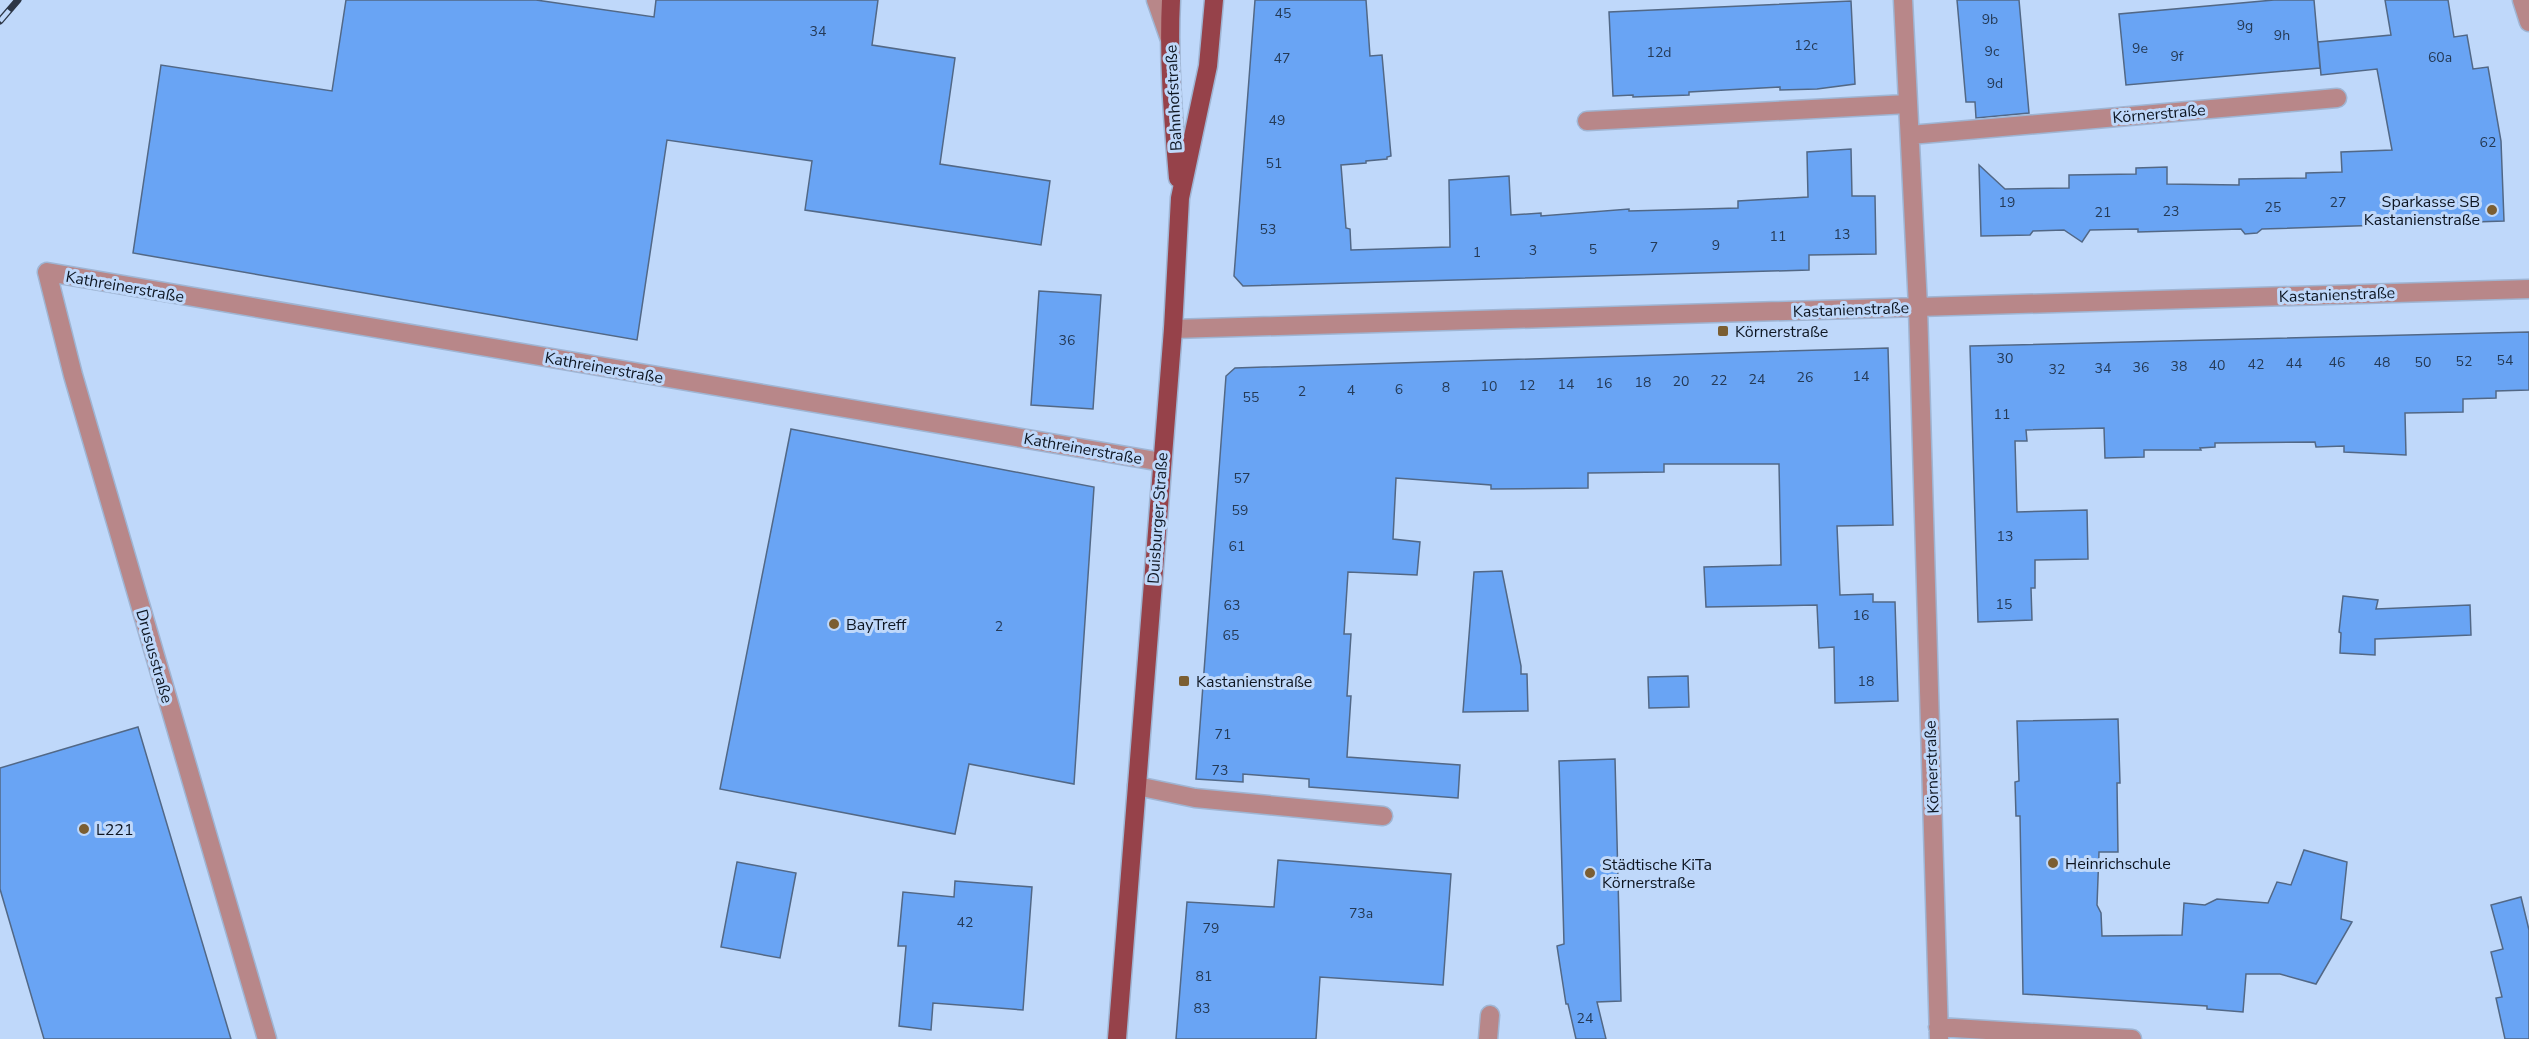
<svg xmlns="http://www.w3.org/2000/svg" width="2529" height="1039" font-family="'Nunito Sans',sans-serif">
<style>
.building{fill:#69a4f4;stroke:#526886;stroke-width:1.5}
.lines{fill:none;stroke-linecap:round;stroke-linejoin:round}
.minor-casing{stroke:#9fb5d3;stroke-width:21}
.major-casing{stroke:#9fb5d3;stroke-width:21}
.minor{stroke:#b88789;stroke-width:18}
.major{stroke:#96424a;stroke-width:18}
.rail-casing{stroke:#2c3646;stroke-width:7}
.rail{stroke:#bfd8fa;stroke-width:4.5;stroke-dasharray:14;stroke-linecap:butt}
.poi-dot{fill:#7b5e32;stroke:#bfd8fa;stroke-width:2}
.labels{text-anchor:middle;stroke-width:6;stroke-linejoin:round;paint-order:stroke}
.number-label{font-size:14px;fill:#253a56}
.street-label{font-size:16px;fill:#0e1622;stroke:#bfd8fa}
.poi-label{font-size:16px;fill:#0e1622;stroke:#bfd8fa;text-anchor:start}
</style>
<rect width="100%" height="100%" fill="#bfd8fa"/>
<!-- building -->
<path class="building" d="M346,0H536L654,17L656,0H878L872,45L955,58L940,164L1050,181L1041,245L805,210L812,161L667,140L637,340L133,253L161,65L332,91Z
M1255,0H1366L1370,56L1382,55L1391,156L1387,157V159L1366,161V163L1341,165L1346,228L1350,229L1351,250L1450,247L1449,180L1509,176L1511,215L1541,213V216L1629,209V211L1738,208V201L1808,197L1807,152L1851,149L1852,196H1875L1876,254L1809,255V270L1243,286L1234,276Z
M1957,0H2019L2029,113L1976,118L1975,102H1966Z
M2274,0H2314L2320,68L2126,85L2119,14Z
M2385,0H2448L2454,37L2467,35L2473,69L2488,67L2501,141L2504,221L2262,229L2257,233L2245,234L2241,229L2138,232V229L2090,230L2082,242L2064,230L2033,231L2030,235L1981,236L1979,165L2005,189L2069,188V175L2136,174V168L2167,167V184L2239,185V179L2306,178V173L2342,172L2341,152L2392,150L2377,69L2321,75L2318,42L2391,35Z
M1851,1L1855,84L1817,89L1780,90V87L1689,92V95L1633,97V95L1613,96L1609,12Z
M1039,291L1101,295L1093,409L1031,405Z
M2529,332V390L2496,391V398L2463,399V412L2405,413L2406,455L2344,452V446L2316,447L2315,442L2215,443V447L2200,448L2201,450H2144V457L2105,458L2104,428L2026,430L2027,441H2015L2017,512L2087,510L2088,559L2035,560V588H2031L2032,620L1978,622L1970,346Z
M1888,348L1893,525L1837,526L1840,595L1873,594V602H1895L1898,701L1835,703L1834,647L1819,648L1817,605L1706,607L1704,567L1781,565L1779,464H1664V472L1588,473V488L1491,489V485L1396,478L1393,539L1420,542L1417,575L1348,572L1344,634H1351L1347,696H1351L1347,757L1460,765L1458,798L1309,787V779L1243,774V782L1196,779L1226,376L1235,368Z
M791,429L1094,487L1074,784L969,764L955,834L720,789Z
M1502,571L1521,666V674H1527L1528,711L1463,712L1474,572Z
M2343,596L2378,600L2376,609L2470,605L2471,635L2375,639V655L2340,653L2341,633L2339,632Z
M1688,676L1689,707L1649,708L1648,677Z
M2118,719L2120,783H2117L2118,852H2099L2097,905L2101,913L2102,936L2182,935L2184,903L2205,905L2217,899L2268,903L2277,882L2291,885L2304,850L2347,862L2341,919L2352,922L2316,984L2280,974H2246L2243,1012L2207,1009V1006L2023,994L2020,816H2016L2015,782L2019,781L2017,721Z
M138,727L231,1039H44L0,889V768Z
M1615,759L1621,1001L1597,1002L1606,1039H1576L1568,1004H1566L1557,946L1564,944L1559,761Z
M1278,860L1451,874L1443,985L1320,977L1316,1039H1176L1187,902L1274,907Z
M737,862L796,873L780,958L721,947Z
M955,881L1032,887L1023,1010L933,1003L931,1030L899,1026L906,946H898L903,892L954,897Z
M2521,897L2529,930V1039H2505L2496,998L2502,997L2491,952L2503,949L2491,905Z"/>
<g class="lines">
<!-- minor casing -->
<g class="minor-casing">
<path id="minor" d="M1156,0L1169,37
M1903,0L1918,307L1939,1039
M2522,0L2529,22
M1587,121L1908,104
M1910,135L2337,98
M1173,329L2529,289
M1137,786L1195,798L1383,816
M1938,1027L2132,1039
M267,1039L73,375L47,272L1162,462
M1488,1039L1490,1015"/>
</g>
<!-- major casing -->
<g class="major-casing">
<path id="major" d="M1171,0C1168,60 1173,119 1178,178
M1117,1039L1173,329L1180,198L1208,66L1214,0"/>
</g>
<!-- minor -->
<use href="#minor" class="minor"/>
<!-- major -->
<use href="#major" class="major"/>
<!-- rail casing -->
<g class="rail-casing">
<path id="rail" d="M0,21L18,0"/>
</g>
<!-- rail -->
<use href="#rail" class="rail"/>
</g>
<!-- markers -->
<g class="poi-dot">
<circle cx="2492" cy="210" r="6"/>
<rect x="1717" y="325" width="12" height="12" rx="3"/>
<circle cx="834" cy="624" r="6"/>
<rect x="1178" y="675" width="12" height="12" rx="3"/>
<circle cx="84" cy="829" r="6"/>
<circle cx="2053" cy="863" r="6"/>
<circle cx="1590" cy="873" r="6"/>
</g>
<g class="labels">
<!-- number labels -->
<g class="number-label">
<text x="1283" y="18">45</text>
<text x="1990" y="24">9b</text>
<text x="2245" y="30">9g</text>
<text x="818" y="36">34</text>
<text x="2282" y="40">9h</text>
<text x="1806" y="50">12c</text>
<text x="2140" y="53">9e</text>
<text x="1992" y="56">9c</text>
<text x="1659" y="57">12d</text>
<text x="2177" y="61">9f</text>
<text x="2440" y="62">60a</text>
<text x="1282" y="63">47</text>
<text x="1995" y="88">9d</text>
<text x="1277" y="125">49</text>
<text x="2488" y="147">62</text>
<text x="1274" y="168">51</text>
<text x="2007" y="207">19</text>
<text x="2338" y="207">27</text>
<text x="2273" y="212">25</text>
<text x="2171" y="216">23</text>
<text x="2103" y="217">21</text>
<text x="1268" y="234">53</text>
<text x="1842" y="239">13</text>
<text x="1778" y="241">11</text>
<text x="1716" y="250">9</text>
<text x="1654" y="252">7</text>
<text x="1593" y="254">5</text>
<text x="1533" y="255">3</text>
<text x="1477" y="257">1</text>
<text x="1067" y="345">36</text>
<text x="2005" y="363">30</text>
<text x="2505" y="365">54</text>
<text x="2464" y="366">52</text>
<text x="2337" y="367">46</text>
<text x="2382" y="367">48</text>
<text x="2423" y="367">50</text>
<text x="2294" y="368">44</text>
<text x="2256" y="369">42</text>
<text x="2217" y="370">40</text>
<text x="2179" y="371">38</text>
<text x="2141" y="372">36</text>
<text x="2103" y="373">34</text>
<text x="2057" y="374">32</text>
<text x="1861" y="381">14</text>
<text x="1805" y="382">26</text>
<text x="1757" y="384">24</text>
<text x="1719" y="385">22</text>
<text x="1681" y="386">20</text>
<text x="1643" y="387">18</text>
<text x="1604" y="388">16</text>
<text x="1566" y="389">14</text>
<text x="1527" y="390">12</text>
<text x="1489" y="391">10</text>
<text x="1446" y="392">8</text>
<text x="1399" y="394">6</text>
<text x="1351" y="395">4</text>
<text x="1302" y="396">2</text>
<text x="1251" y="402">55</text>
<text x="2002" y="419">11</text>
<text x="1242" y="483">57</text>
<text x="1240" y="515">59</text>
<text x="2005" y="541">13</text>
<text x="1237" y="551">61</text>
<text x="2004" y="609">15</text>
<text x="1232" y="610">63</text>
<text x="1861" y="620">16</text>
<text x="999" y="631">2</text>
<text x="1231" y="640">65</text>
<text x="1866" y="686">18</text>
<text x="1223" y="739">71</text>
<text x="1220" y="775">73</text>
<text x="1361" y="918">73a</text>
<text x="965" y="927">42</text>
<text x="1211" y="933">79</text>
<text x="1204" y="981">81</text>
<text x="1202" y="1013">83</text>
<text x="1585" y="1023">24</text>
</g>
<!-- street labels -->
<g class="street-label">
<text transform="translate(1173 98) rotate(-93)" y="6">Bahnhofstraße</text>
<text transform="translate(2159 113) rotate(-5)" y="6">Körnerstraße</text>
<text transform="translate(125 286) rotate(10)" y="6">Kathreinerstraße</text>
<text transform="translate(2337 294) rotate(-2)" y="6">Kastanienstraße</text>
<text transform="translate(1851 309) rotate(-2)" y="6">Kastanienstraße</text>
<text transform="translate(604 367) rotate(10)" y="6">Kathreinerstraße</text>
<text transform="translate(1083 448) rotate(10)" y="6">Kathreinerstraße</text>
<text transform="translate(1157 518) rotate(-86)" y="6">Duisburger Straße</text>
<text transform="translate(155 656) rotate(74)" y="6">Drususstraße</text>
<text transform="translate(1931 767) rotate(-92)" y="6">Körnerstraße</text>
</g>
<!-- poi labels -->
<g class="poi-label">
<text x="2480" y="207" text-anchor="end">Sparkasse SB<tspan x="2480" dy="18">Kastanienstraße</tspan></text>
<text x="1735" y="337">Körnerstraße</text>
<text x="846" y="630">BayTreff</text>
<text x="1196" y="687">Kastanienstraße</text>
<text x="96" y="835">L221</text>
<text x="2065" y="869">Heinrichschule</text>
<text x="1602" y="870">Städtische KiTa<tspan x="1602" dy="18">Körnerstraße</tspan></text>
</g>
</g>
</svg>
